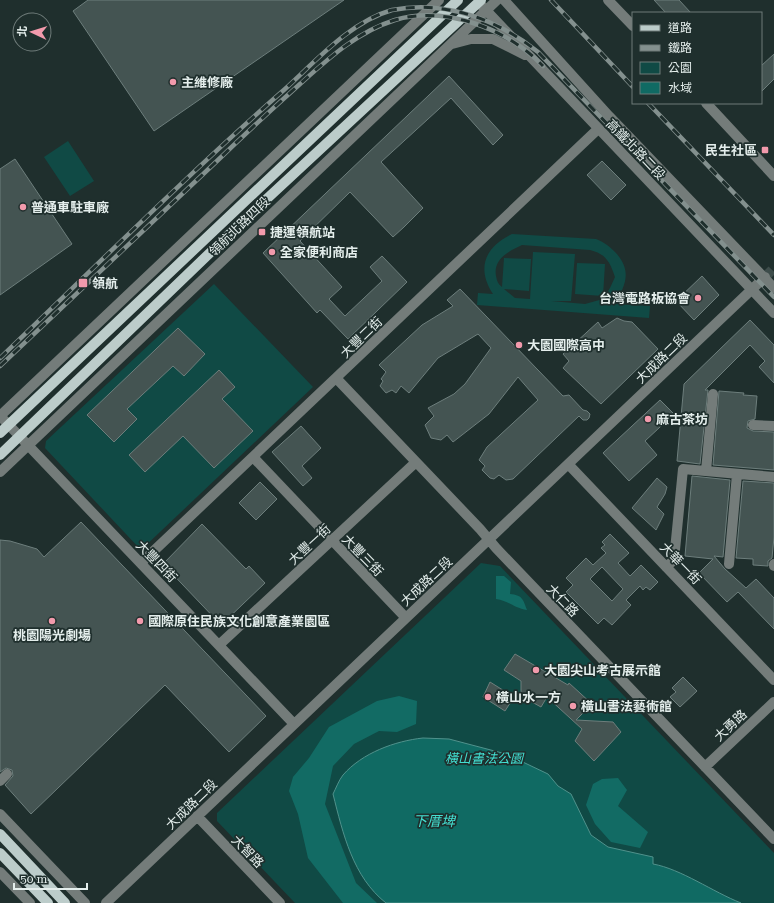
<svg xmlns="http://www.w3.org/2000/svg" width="774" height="903" font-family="'Roboto Serif','Noto Sans TC',serif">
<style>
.green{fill:#104a45;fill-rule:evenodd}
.forest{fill:#126b64}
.water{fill:#106a63;stroke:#50928c}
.building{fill:#445452;stroke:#6d7e7c;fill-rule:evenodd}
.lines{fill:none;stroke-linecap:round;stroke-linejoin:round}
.minor-tunnel{stroke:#3d4c4a;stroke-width:10;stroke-dasharray:10 5;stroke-linecap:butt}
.minor{stroke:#747c7a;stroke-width:10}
.major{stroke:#bcccca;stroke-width:10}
.rail-casing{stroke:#83908e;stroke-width:4.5}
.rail{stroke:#1f2f2d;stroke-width:3;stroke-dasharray:9;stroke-linecap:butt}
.poi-dot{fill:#f29aac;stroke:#1f2f2d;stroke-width:1.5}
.labels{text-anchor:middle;stroke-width:3.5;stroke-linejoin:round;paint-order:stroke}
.poi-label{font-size:13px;font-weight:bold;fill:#e4eeec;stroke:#1f2f2d;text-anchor:start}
.street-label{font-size:13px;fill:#e4eeec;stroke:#1f2f2d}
.park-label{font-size:13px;font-style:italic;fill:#42dfd2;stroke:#1f2f2d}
.water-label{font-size:14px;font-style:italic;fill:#44e0d3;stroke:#1f2f2d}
</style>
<rect width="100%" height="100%" fill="#1f2f2d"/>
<!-- green -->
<path class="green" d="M68,141L94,181L70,196L44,157Z
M512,234L596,239C604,242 609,246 616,253C632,271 626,286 614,304L650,306L649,318L477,305L478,293L493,294C476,268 485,247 512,234ZM522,245L590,250C606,254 610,262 615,277L610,288L603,299L585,304L551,301H571L575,254L533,252L530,299L515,298L504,289L529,291L531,259L504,258L502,287C498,284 497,281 496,276C493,259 509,251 522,245Z
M577,263L605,264L603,296L575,294Z
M214,284L313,387L141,550L45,448L46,441Z
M481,563L500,566L774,853V903H295L217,821V813Z"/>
<!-- forest -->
<path class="forest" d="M496,576H504L511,582L510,594C522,595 523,599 527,610C514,608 509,601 496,599Z
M399,696L417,701L416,724L397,732L379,731L354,744L333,766L325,804L356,883L377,903H343L308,858L298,814L289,791L293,777L309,758L329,727L377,701Z
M618,778L627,790L618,806L648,832L640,848L611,842L595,824L586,805L593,784L602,779Z"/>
<!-- water -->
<path class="water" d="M423,738L449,739L506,754L548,774L558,786L571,794L591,835L608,847L653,857V864C681,869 713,892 741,903H386C353,877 343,834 333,794C336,788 339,780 343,775C362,753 395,741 423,738Z"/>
<!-- building -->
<path class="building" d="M88,0H344L154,131L73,11Z
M654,0H679L691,13H666Z
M774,54V79L761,92V66Z
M449,76L503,135L493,145L451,98L381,162L423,208L404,227L393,237L350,192L300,241L342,287L329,299L345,316L382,281L370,267L382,256L407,282L348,339L320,310L317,313L263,253Z
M15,159L72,244L0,295V169Z
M602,161L626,185L611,200L587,175Z
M702,276L719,295L694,320L676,301Z
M460,289L563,396L569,395L583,410L587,411L590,414L589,418L587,420H583L579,416L513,479L506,480L499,475L494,479L490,478L482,470L485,466L479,460L487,447L538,400L518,377L489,414L453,442L447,435L441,440L431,438L425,425L434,416L428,408L454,394L465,384L491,348L478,334L438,358L409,393L401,386L396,393L392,390L386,393L380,386L383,381L381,379L386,372L379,365L422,325L453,306L447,300Z
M617,318L624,321L632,322L658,349L601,404L563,368L569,361L563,354L598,322L602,328Z
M750,320L774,345V383L759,367L765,361L750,345L705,390H708L700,464L677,461L684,384Z
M178,328L205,354L184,376L173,366L127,409L137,419L114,442L87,415Z
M219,370L235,387L222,399L253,431L214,468L183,436L145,472L129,455Z
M719,391L744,393L743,395L757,396L755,419L748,421L747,428L753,431L774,432V470L713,465Z
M660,400L674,414L645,441L657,455L629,481L603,453Z
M301,426L321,448L302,466L312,478L303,486L272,452Z
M692,476L730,480L723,557L714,556L725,569L746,588L756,579L774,598V629L738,592L727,602L699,573L713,559L685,556Z
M657,478L667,487L665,494L657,507L664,514L656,530L632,508Z
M743,481L774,483V537L772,558L768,561V566L753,565V559L736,558Z
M260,482L277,499L256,520L239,503Z
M81,522L266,716L229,752L165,685L31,814L5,785L13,776L12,770L6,768L0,772V540L10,541L37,549L44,557Z
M202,524L246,569L249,566L265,583L221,625L163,564Z
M610,534L629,553L618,563L630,576L641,565L658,582L650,590L646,587L643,590L640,586L626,600L631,605L612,625L604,618L598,624L566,592L573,585L566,578L586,558L593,565L606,553L601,548L605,545L602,542ZM602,567L623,589L612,601L590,579Z
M515,654L568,685L569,683L592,704L576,720L613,722L621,732L594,761L575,741L582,729L547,697L541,707L521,696V681L504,670Z
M683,677L697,691L680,707L670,697L676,692L672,688Z
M490,682L514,697L505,711L483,697Z"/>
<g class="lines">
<!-- minor-tunnel -->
<path class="minor-tunnel" d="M765,277L774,268"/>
<!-- minor -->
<path class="minor" d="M504,0L609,116L774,288
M608,0L633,26
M482,6L774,313
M452,44L471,39H493L525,55
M706,103L774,176
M336,378L480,529L496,548L774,839
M0,416L439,0
M3,419L294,724
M753,425L774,426
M253,457L406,618
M568,464L774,680
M706,471L713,394
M0,472L497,0
M141,563L598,129
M729,564L737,474
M774,566V564
M666,567L674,560L683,469L774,477
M219,645L416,462
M705,767L774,702
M0,781L7,774
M0,814L85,903
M197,816L280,903
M0,872L30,903
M106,903L765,277"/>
<!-- major -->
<path class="major" d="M0,433L458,0
M0,455L243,221L481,0
M0,834L65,903
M0,853L48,903"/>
<!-- rail casing -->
<g class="rail-casing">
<path id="rail" d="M551,0L633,87
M648,103L774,235
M0,358C94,268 187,175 285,89C316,61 350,22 392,10C445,0 497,19 538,52L774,297
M0,366C72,298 144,230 217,161C244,135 272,109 300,84C329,58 357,32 395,20C445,5 508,29 543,66"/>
</g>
<!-- rail -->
<use href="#rail" class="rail"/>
</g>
<!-- markers -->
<g class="poi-dot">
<circle cx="173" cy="82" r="4"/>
<rect x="761" y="146" width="8" height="8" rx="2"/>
<circle cx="23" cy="207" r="4"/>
<rect x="258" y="228" width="8" height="8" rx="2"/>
<circle cx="272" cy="252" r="4"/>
<rect x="78" y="278" width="10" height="10" rx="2"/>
<circle cx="698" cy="298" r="4"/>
<circle cx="519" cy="345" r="4"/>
<circle cx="648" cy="419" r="4"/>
<circle cx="52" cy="621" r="4"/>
<circle cx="140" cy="621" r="4"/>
<circle cx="536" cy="670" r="4"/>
<circle cx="488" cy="697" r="4"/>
<circle cx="573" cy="706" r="4"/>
</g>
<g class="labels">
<!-- poi labels -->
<g class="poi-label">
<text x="181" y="87">主維修廠</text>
<text x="757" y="155" text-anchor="end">民生社區</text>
<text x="31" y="212">普通車駐車廠</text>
<text x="270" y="237">捷運領航站</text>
<text x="280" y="257">全家便利商店</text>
<text x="92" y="288">領航</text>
<text x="690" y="303" text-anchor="end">台灣電路板協會</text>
<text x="527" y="350">大園國際高中</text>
<text x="656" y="424">麻古茶坊</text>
<text x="148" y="626">國際原住民族文化創意產業園區</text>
<text x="52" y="640" text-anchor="middle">桃園陽光劇場</text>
<text x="544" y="675">大園尖山考古展示館</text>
<text x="496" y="702">橫山水一方</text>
<text x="581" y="711">橫山書法藝術館</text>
</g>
<!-- street labels -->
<g class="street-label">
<text transform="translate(636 149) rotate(46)" y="5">高鐵北路二段</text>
<text transform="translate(239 226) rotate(-44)" y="5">領航北路四段</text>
<text transform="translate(361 337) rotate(-44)" y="5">大豐二街</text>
<text transform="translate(661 358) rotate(-44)" y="5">大成路二段</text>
<text transform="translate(309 544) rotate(-43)" y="5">大豐一街</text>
<text transform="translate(363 555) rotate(46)" y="5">大豐三街</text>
<text transform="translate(157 561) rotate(46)" y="5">大豐四街</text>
<text transform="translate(681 563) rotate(46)" y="5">大華一街</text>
<text transform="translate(426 581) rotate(-43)" y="5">大成路二段</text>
<text transform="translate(563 600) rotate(46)" y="5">大仁路</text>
<text transform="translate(730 725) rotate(-43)" y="5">大勇路</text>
<text transform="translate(191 804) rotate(-44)" y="5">大成路二段</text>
<text transform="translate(248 851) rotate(46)" y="5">大智路</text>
</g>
<!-- park labels -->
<g class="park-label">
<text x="484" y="763">橫山書法公園</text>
</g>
<!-- water labels -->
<g class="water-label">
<text x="434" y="826">下厝埤</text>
</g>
</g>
<!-- legend -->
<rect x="632" y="12" width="130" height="92" fill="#1f2f2d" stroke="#6e7b79"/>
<rect x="640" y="25" width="20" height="6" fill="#bcccca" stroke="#6e7b79"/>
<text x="668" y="32" font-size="12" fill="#e4eeec">道路</text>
<rect x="640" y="45" width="20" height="6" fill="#83908e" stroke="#6e7b79"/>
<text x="668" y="52" font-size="12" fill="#e4eeec">鐵路</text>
<rect x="640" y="62" width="20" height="12" fill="#104a45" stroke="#6e7b79"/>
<text x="668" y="72" font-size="12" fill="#e4eeec">公園</text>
<rect x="640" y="82" width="20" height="12" fill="#106a63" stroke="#6e7b79"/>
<text x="668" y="92" font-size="12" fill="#e4eeec">水域</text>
<!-- north arrow -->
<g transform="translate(32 32) rotate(274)"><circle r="19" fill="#1f2f2d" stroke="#6e7b79"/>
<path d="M0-3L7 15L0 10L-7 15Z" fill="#f29aac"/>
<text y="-6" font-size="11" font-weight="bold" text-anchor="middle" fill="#e4eeec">北</text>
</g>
<!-- scale -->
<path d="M14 883v6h73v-6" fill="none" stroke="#e4eeec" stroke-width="2"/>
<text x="20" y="883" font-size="12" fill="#e4eeec" stroke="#1f2f2d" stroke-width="3" paint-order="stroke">50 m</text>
</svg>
